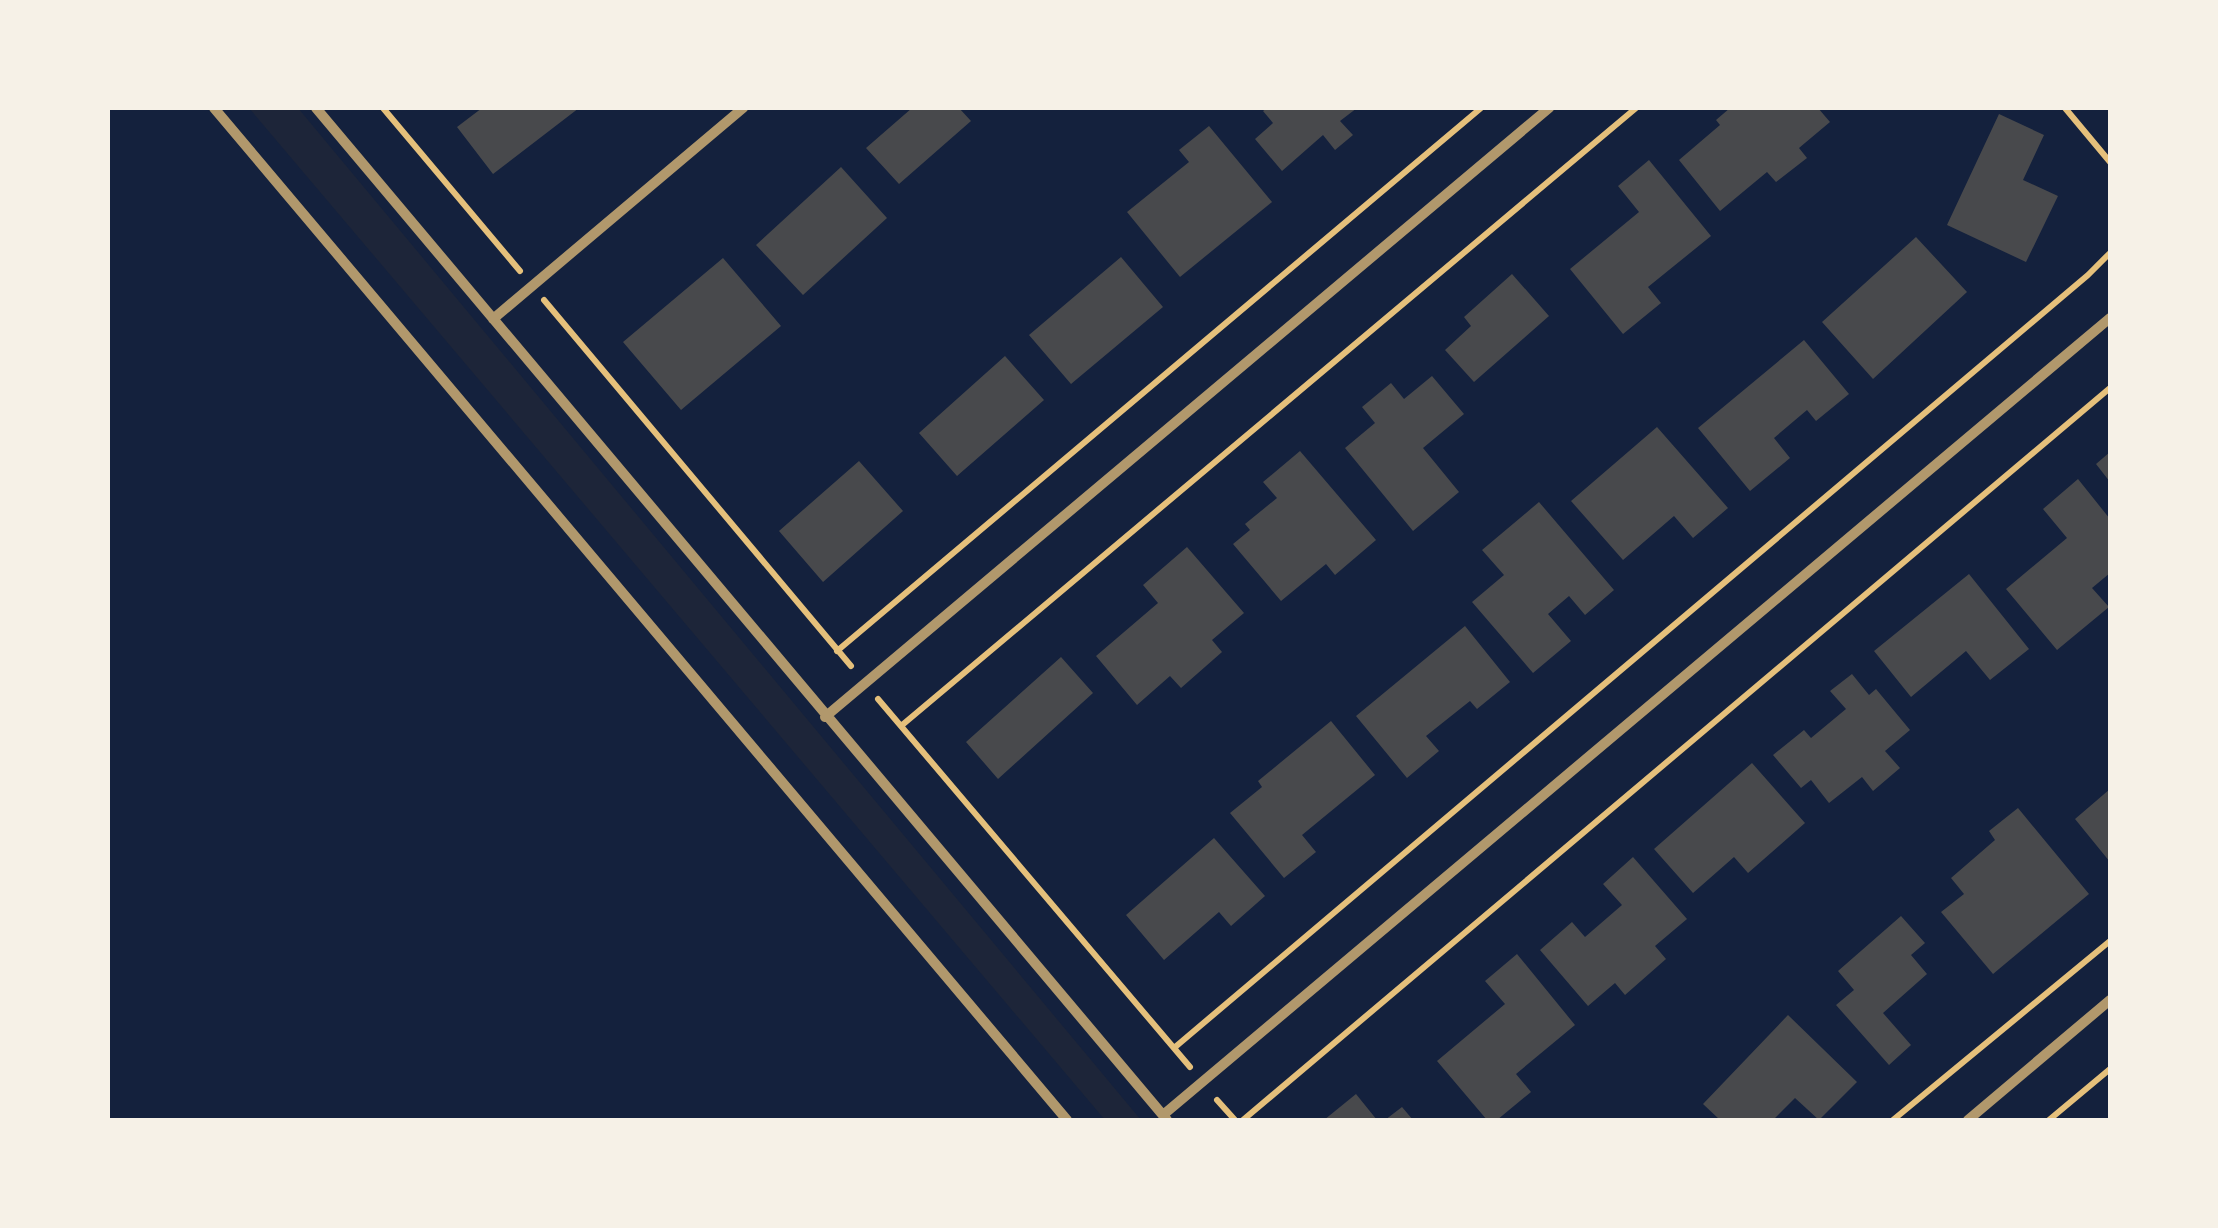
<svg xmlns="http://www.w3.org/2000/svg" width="2218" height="1228" font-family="Roboto,sans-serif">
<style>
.green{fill:#1d2539}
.building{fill:#48494c}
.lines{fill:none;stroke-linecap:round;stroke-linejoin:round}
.path{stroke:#e5c07b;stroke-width:6}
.minor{stroke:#b1986c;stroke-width:10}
</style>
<rect width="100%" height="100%" fill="#14213d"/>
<!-- green -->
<path class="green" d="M249,108H298L1141,1120H1105Z"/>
<!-- building -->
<path class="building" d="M482,108H579L493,174L457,127Z
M912,108H959L971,121L899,184L866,148Z
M1267,108H1357L1340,121L1353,135L1335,150L1323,135L1282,171L1255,139L1273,123L1263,111Z
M1730,108H1818L1830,122L1799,148L1807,158L1776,182L1767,172L1720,211L1679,160L1720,125L1716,120Z
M1999,114L2044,135L2023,180L2058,196L2026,262L1947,225Z
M1209,126L1272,202L1180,277L1127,212L1189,162L1179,150Z
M1649,160L1711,236L1648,287L1661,303L1623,334L1570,269L1639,212L1618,186Z
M841,167L887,218L803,295L756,245Z
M1916,237L1967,292L1873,379L1822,322Z
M1121,257L1163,307L1071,384L1029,335Z
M723,258L781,326L681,410L623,342Z
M1512,274L1549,316L1474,382L1445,350L1471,326L1464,317Z
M1804,340L1849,394L1816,421L1807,410L1774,438L1790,458L1750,491L1698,428Z
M1005,356L1044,400L957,476L919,433Z
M1432,376L1464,414L1423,448L1459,492L1413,531L1345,448L1375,423L1362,407L1391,383L1404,399Z
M1657,427L1728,508L1693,538L1674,516L1623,560L1571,501Z
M1300,451L1376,540L1335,575L1326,564L1281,601L1233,544L1250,530L1245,524L1277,498L1263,482Z
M2110,452V482L2096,464Z
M859,461L903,511L823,582L779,531Z
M2078,479L2110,519V573L2092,588L2109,607L2057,650L2006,589L2067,538L2043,509Z
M1539,502L1614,590L1585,615L1569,596L1548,614L1571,641L1533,673L1472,602L1504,575L1482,550Z
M1187,547L1244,613L1212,640L1222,652L1181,688L1170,676L1137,705L1096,656L1158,603L1143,585Z
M1969,574L2029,649L1990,680L1966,651L1911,697L1874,651Z
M1465,626L1510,682L1477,709L1470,701L1426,736L1439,751L1407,778L1356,716Z
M1061,657L1093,693L998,779L966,742Z
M1852,674L1869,695L1876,689L1910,730L1885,751L1900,768L1873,791L1862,777L1829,803L1811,780L1801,788L1773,755L1804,730L1811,738L1846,709L1830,691Z
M1331,721L1375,775L1302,835L1316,852L1284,878L1230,813L1262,787L1258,781Z
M1752,763L1805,823L1748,873L1734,857L1693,893L1654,849Z
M2110,789V862L2075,819Z
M2018,808L2089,894L1993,974L1941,912L1964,894L1951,878L1995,840L1989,831Z
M1214,838L1265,896L1231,926L1219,912L1164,960L1126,915Z
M1633,857L1687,919L1655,946L1666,959L1625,995L1615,983L1588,1006L1540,950L1572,922L1585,937L1622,905L1603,884Z
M1901,916L1925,943L1911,955L1927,974L1883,1013L1911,1045L1889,1065L1836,1005L1854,990L1838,971Z
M1517,954L1575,1025L1516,1074L1531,1092L1497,1120H1487L1437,1061L1505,1004L1485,981Z
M1788,1015L1857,1082L1819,1120L1795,1098L1773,1120H1720L1703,1104Z
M1356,1094L1377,1120H1324Z
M1402,1107L1413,1120H1385Z"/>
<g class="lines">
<!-- path -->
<path class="path" d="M383,108L520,271
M2065,108L2110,162
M544,300L851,666
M837,651L1481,108
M878,699L1190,1067
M901,726L1636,108
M1174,1048L2088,275L2110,253
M1217,1100L1235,1120
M1243,1120L2110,388
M1893,1120L2110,941
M2049,1120L2110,1069"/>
<!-- minor -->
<path class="minor" d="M214,108L1067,1120
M316,108L1167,1120
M493,319L743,108
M825,717L1549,108
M1163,1115L2110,318
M1968,1120L2110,1000"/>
</g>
<!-- border -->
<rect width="2218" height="1228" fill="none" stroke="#f6f1e7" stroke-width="220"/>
</svg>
